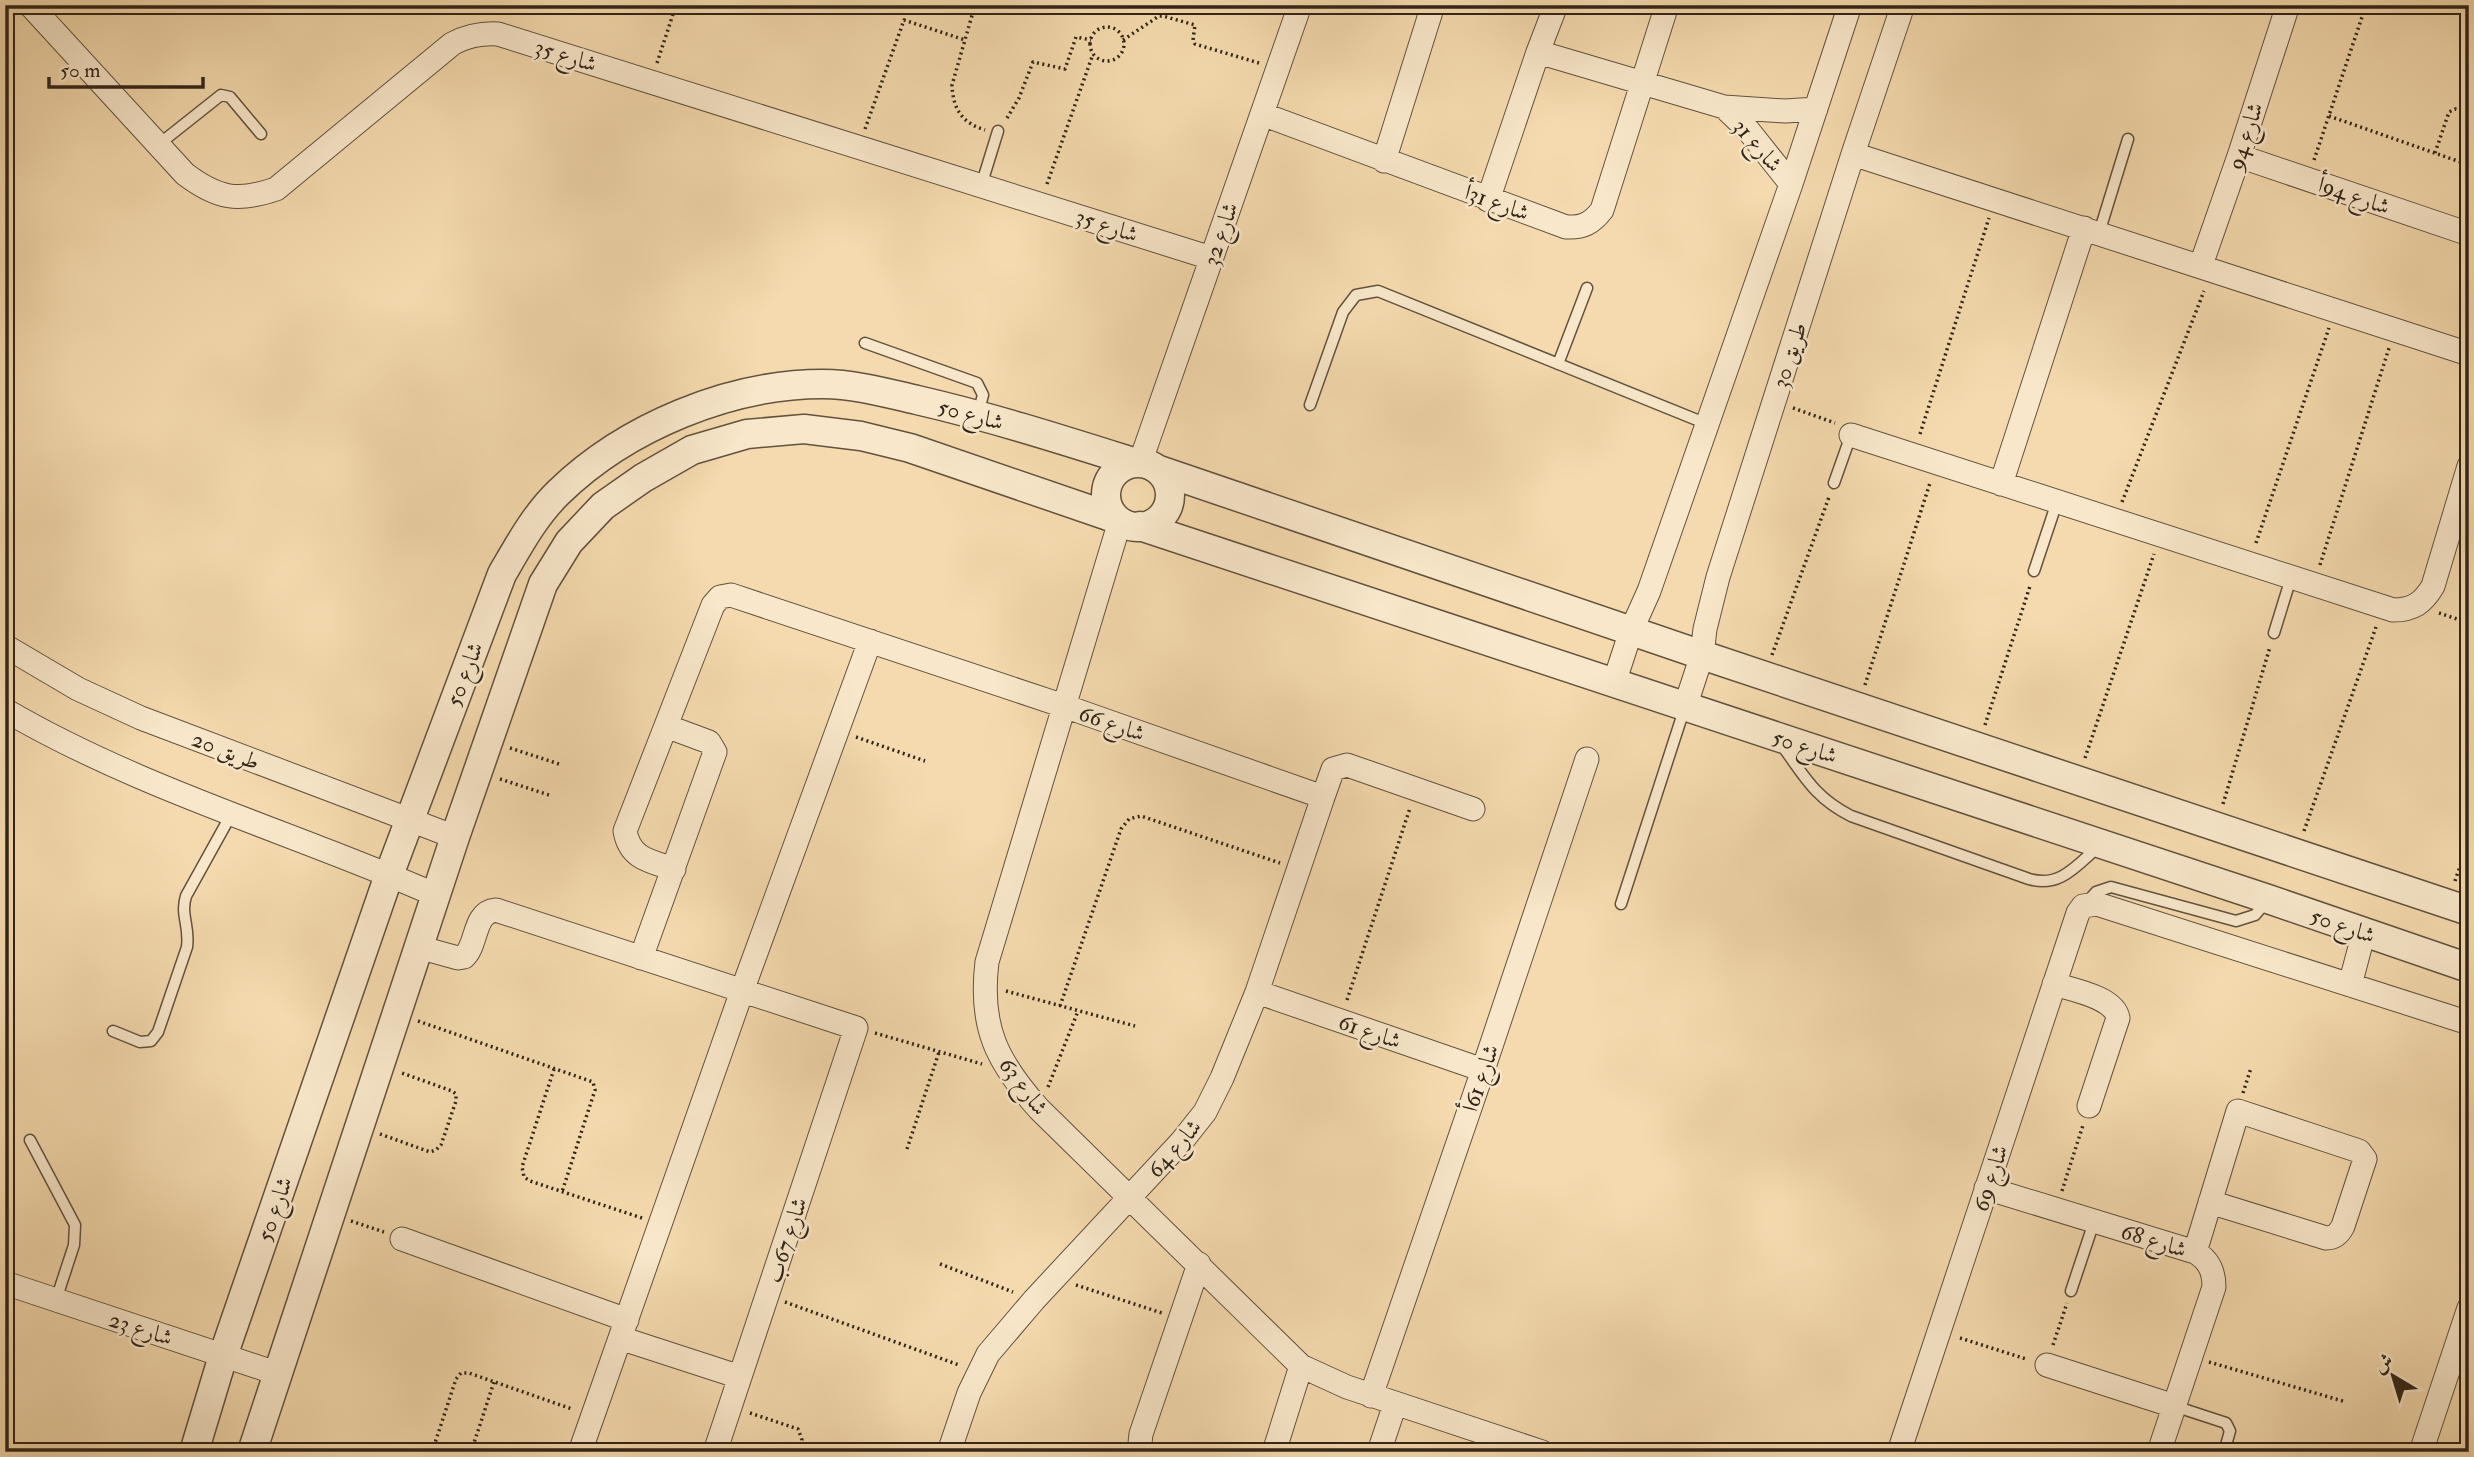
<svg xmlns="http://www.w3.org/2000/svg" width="2474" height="1457" font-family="'IM FELL Double Pica',Amiri,serif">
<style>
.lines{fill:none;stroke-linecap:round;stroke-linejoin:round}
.service-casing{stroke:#62523e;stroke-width:13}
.minor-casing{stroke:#62523e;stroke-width:25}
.tertiary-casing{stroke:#62523e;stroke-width:31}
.path{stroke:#312519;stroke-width:3.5;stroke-dasharray:2 3.5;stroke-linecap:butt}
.service{stroke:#f8e7ca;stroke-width:10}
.minor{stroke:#f8e7ca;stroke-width:23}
.tertiary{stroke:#f8e7ca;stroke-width:28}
.labels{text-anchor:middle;stroke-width:5;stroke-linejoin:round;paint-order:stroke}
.street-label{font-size:23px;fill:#312519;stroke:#f8e7ca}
</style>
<rect width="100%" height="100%" fill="#f4daae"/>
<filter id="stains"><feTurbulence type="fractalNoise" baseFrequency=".00286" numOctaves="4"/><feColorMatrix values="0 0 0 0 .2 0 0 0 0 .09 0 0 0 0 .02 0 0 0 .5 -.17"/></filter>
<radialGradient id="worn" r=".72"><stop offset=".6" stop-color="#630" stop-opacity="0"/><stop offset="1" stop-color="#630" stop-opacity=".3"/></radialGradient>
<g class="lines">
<!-- service casing -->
<g class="service-casing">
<path id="service" d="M158,145L221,95L230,97L261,134
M981,186L998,131
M2099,233L2128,139
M865,343L977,383L983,395L978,414
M1558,364L1587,288
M1310,405L1343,312L1356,295L1378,291L1707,424
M1834,483L1851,435
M2034,571L2057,502
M2274,633L2291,578
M1781,744C1804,776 1815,798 1851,816L2029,879C2060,888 2076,866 2098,847
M2087,902L2096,892L2111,887L2236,921L2255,915L2267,901
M1621,904L1685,707
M113,1031L140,1042L151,1041L158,1032L187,947C190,926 180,915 186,896L232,813
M30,1140L75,1225L74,1245L56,1300
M2071,1291L2094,1222
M2174,1406L2226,1423L2230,1431L2224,1452"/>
</g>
<!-- minor casing -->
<g class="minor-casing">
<path id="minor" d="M30,5L185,174C218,199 238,202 276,189L452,44C467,36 480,33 498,34L1211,258
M5,7L7,5
M1538,52L1724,107L1785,111L1816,109
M1724,107L1748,130L1791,184
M1262,114L1566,227C1583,228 1592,223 1602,210L1667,5
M1853,154L2469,354
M2239,156L2469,234
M1384,161L1433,5
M1488,200L1538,52L1556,5
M2201,265L2239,156L2288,5
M1851,435L2393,610C2413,610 2423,603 2433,586L2469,466
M1140,463L1300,5
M2001,484L2084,228
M1120,521L987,962C979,1027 997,1062 1039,1109L1301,1366L1347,1387L1542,1452
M5,646L78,689L141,718L455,837
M1614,683L1631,631L1649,591L1791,184L1850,5
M1685,707L1702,655L1705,629L1718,577L1853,154L1903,5
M5,710C138,788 294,833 436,895
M674,869C650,861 630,859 625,831L713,605L720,597L731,595L1064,706L1323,797L1333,769L1347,765L1473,809
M418,947L458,958L464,957C478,944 473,912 496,910L856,1028L715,1452
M641,958L715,752L709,742L666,726
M2054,984C2073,990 2114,997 2118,1018L2089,1106
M2350,985L2364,932
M1257,992L1483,1070
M1986,1188L2195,1252C2209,1260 2214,1271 2214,1287L2159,1452
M402,1239L627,1320
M2195,1252L2238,1111L2359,1151L2365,1159L2343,1226C2339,1234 2334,1238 2326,1238L2210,1202
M5,1283L276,1373
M620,1338L740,1377
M2047,1365L2174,1406
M1371,1396L1483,1070L1587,759
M580,1452L742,991L870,641
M949,1452L969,1393L988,1354L1034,1300L1182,1141L1205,1112L1222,1078L1257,992L1323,797
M1139,1452L1141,1434L1199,1264
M1274,1452L1301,1366
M1379,1452L1395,1404
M1899,1452L2078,913L2083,906L2097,904L2469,1023
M2421,1452L2469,1308"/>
</g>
<!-- tertiary casing -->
<g class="tertiary-casing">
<path id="tertiary" d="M1106 495a32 32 0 1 1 64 0a32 32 0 1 1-64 0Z
M1159,470L1702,655L2469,911
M1140,526L2268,899L2469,968
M194,1452L223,1356L389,875L502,574C519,545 535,515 559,492C626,427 730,384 823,384C854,384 887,393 917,400C991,417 1063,440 1136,463
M252,1452L455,837L543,584L569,542L603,506L643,478L692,450L747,434L804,429L861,436L910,448L1117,519"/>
</g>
<!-- path -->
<path class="path" d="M975,5L952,85C953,109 962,123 985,130
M1090 44a17 17 0 1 1 34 0a17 17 0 1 1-34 0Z
M1123,40L1159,16H1163L1195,25L1193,40L1195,44L1259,63
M657,63L676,5
M2329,116L2469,165
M1007,118L1019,98L1033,62L1065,69L1076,37L1091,40
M865,129L904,20L965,40
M2435,153L2449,112L2455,109L2469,113
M2314,160L2363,14L2362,8L2357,5
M1047,184L1093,54
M1793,408L1835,423
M1920,434L1989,218
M2122,502L2204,291
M2256,543L2329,328
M2320,565L2389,348
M2439,613L2469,623
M1772,655L1829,497
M1865,685L1930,483
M1985,725L2030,586
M856,737L925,761
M510,748L559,764
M2085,758L2154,554
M500,779L549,795
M2223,804L2270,647
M2304,831L2376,627
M2455,881L2469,840
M1006,991L1135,1026
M1347,1000L1410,808
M1060,1006L1121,829L1129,819L1141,816L1280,863
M418,1021L593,1082L595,1090L562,1192
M875,1033L982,1064
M554,1069L522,1167L524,1177L530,1181L642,1218
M1048,1087L1078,1011
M2243,1093L2251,1068
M380,1134L430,1152L436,1150L441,1145L456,1101V1094L452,1091L402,1073
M907,1149L939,1052
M2062,1191L2083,1125
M351,1221L384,1232
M940,1264L1013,1292
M1076,1285L1162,1313
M785,1302L959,1365
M1960,1338L2026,1359
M2053,1345L2067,1303
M2209,1362L2346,1402
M750,1413L798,1429L802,1440L798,1452
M432,1452L456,1379L461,1373H469L572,1409
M471,1452L494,1382"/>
<!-- service -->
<use href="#service" class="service"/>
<!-- minor -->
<use href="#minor" class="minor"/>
<!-- tertiary -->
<use href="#tertiary" class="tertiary"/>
</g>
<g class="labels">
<!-- street labels -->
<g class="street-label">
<text transform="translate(566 55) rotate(17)" y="8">شارع 35</text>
<text transform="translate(2245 136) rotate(-72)" y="8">شارع 94</text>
<text transform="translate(1758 145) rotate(49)" y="8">شارع 31</text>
<text transform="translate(2354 195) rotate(19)" y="8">شارع 94أ</text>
<text transform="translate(1497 202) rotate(20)" y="8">شارع 31أ</text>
<text transform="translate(1107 225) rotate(18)" y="8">شارع 35</text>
<text transform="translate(1220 234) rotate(-71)" y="8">شارع 32</text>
<text transform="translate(1789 355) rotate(-72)" y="8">طريق 30</text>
<text transform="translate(971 414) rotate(15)" y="8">شارع 50</text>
<text transform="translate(464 674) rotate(-69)" y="8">شارع 50</text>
<text transform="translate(1112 723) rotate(19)" y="8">شارع 66</text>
<text transform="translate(1805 746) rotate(18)" y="8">شارع 50</text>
<text transform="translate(226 750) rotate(21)" y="8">طريق 20</text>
<text transform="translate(2343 925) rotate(19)" y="8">شارع 50</text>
<text transform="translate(1370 1031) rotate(19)" y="8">شارع 61</text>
<text transform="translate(1480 1078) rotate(-71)" y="8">شارع 61أ</text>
<text transform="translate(1024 1086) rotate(53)" y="8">شارع 63</text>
<text transform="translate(1174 1148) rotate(-49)" y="8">شارع 64</text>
<text transform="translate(1990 1178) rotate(-72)" y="8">شارع 69</text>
<text transform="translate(274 1209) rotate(-71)" y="8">شارع 50</text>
<text transform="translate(786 1240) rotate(-72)" y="8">شارع 67ب</text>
<text transform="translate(2154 1240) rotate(17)" y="8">شارع 68</text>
<text transform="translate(141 1328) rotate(18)" y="8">شارع 23</text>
</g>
</g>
<!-- margin -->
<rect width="2474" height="1457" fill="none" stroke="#f4daae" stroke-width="28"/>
<rect x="7" y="7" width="2460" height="1443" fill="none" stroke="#312519" stroke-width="3.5"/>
<rect x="14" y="14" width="2446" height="1429" fill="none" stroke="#312519" stroke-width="2"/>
<!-- north arrow -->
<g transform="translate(2393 1376) rotate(322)" stroke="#f8e7ca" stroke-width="5" paint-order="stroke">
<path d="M0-5L12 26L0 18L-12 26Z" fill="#312519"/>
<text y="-10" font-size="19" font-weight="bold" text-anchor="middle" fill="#312519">ش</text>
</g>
<!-- scale -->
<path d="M49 77v10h154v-10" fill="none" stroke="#312519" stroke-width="3.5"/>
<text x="60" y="77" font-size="21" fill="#312519" stroke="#f8e7ca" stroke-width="5" paint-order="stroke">50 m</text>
<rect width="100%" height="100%" filter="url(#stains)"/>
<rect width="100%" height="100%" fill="url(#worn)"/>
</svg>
